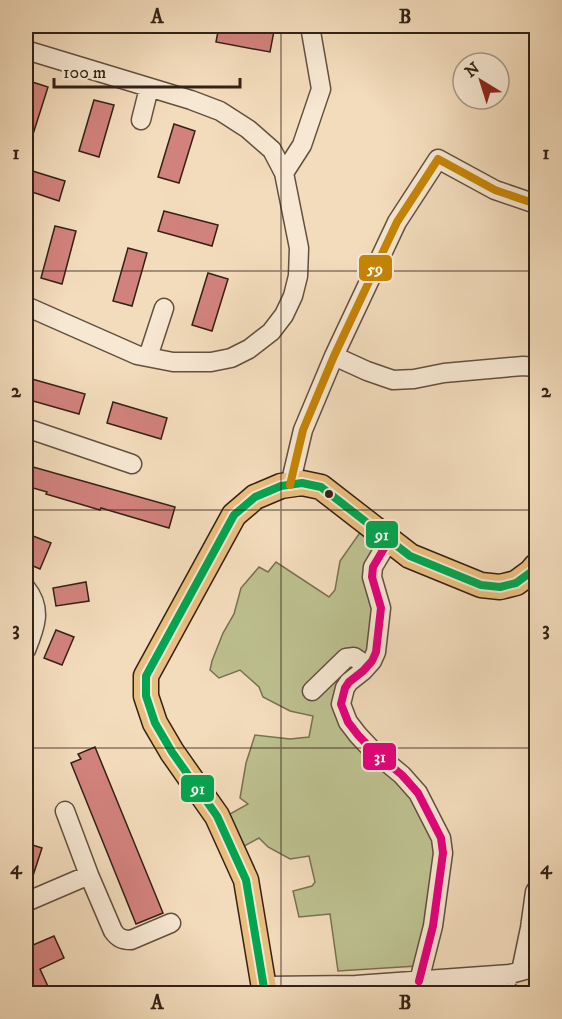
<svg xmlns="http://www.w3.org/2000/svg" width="562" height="1019" font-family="'IM FELL DW Pica',serif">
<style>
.green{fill:#bdc08f;stroke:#787052;stroke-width:1.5}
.building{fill:#d2827d;stroke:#322115;stroke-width:1.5}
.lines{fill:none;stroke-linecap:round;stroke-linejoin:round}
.minor-casing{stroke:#62503f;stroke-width:21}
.major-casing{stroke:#322115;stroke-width:27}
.minor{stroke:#f7e8d3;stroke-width:18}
.major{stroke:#eabe7e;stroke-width:24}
.bus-1-casing{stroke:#f7e8d3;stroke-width:12}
.bus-2-casing{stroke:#f7e8d3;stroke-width:12}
.bus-3-casing{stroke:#f7e8d3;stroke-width:12}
.bus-1{stroke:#00a651;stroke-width:8}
.bus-2{stroke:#c68505;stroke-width:8}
.bus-3{stroke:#e5007d;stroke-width:8}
.grid{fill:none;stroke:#322115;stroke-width:1.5;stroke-opacity:0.55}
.bus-dot{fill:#322115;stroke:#f7e8d3;stroke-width:2}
.line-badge{stroke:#f7e8d3;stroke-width:2}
.badge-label{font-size:16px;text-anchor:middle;font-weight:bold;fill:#fff}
.neatline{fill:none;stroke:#322115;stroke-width:2}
.grid-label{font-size:20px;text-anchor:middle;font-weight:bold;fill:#322115}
</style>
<rect width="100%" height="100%" fill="#f3dcbc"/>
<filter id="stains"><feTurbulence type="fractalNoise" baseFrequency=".00333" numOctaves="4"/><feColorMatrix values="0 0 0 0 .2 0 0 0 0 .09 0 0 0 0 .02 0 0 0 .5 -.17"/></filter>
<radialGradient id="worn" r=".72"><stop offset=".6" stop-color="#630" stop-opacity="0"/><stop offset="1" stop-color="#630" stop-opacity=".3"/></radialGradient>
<!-- green -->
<path class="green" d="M366,524L389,541L374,564L377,645L342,707L391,765L435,839L434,879L417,966L338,971L330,914L299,917L293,891L312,886L315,882L309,856L290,859L268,847L259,838L235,851L221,819L248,804L240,798L246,763L255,735L290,739L309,737L313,716L290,711L263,697L259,687L240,670L219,678L210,670L212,661L223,633L234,614L241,588L259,567L268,572L276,562L329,597L335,590L340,561Z"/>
<!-- building -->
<path class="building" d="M219,26H240L274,31L270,52L216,42Z
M26,80L48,87L28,150H26Z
M94,100L114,105L99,157L79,151Z
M174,124L195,131L179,183L158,177Z
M26,169L65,181L59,201L26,190Z
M164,211L218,225L212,246L158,231Z
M55,226L76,231L62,284L41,278Z
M128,248L147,253L132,306L113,301Z
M208,273L228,279L212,331L192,325Z
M32,379L85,394L79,414L26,399Z
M113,402L167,418L161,439L107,423Z
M26,465L175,507L169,528L101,508L100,510L46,494L47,492L26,486Z
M33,536L51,543L40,569L26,563V556Z
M86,582L89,601L56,606L53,588Z
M56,630L74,637L62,665L44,658Z
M95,747L163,913L136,924L71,763L81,759L78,754Z
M26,843L42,848L29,888L26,890Z
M54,936L64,958L40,969L51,993H26V948Z"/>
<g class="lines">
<!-- minor casing -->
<g class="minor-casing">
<path id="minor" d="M26,50L191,100L220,111L248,129L272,150L284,173L299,248L298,276L293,296L284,315L271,332L249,349L231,358L211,362H173L137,355L26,306
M141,120L149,88
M284,173L302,145L321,89L310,26
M334,356L367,371L393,380L414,379L444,373L523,366L536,367
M148,357L164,308
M26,428L132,464
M290,485L303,430L334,356L397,222L438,159L495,190L536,204
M389,540L373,567L372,577L381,608L376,652L372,661L363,671L349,682L345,688L341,704L348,722L358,735L373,751L402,775L418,793L441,838L443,853L433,926L419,981
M26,588C43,609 35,628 26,650
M312,691L346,658L354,657L367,666
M65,811L89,875L113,931C118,938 122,940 131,940L171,923
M26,902L89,875
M521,971L530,928L535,892L536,890
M265,986L356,985L510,974L536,967
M500,994L510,974"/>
</g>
<!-- major casing -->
<g class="major-casing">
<path id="major" d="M265,994L246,880L217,816L172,752L155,723L146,696V676L234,515L255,497L281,486L302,483L321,487L410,556L481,585L500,587L516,583L531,572L536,566"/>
</g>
<!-- minor -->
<use href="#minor" class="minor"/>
<!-- major -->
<use href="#major" class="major"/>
<!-- bus-1 casing -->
<g class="bus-1-casing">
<path id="bus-1" d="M265,994L246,880L217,816L172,752L155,723L146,696V676L234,515L255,497L281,486L302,483L321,487L410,556L481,585L500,587L516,583L531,572L536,566"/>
</g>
<!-- bus-2 casing -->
<g class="bus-2-casing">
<path id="bus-2" d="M290,485L303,430L334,356L397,222L438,159L495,190L536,204"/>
</g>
<!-- bus-3 casing -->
<g class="bus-3-casing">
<path id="bus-3" d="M389,540L373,567L372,577L381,608L376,652L372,661L363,671L349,682L345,688L341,704L348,722L358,735L373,751L402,775L418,793L441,838L443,853L433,926L419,981"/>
</g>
<!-- bus-1 -->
<use href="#bus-1" class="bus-1"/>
<!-- bus-2 -->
<use href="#bus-2" class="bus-2"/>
<!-- bus-3 -->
<use href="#bus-3" class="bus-3"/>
</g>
<!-- grid -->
<path class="grid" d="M281,26V994M26,271H536M26,510H536M26,748H536"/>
<!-- markers -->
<circle class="bus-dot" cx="329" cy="494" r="5"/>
<g class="line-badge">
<rect x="358" y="254" width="35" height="28" rx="6" fill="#c68505"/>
<rect x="365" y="520" width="34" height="29" rx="6" fill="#00a651"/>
<rect x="362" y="742" width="35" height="29" rx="6" fill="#e5007d"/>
<rect x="180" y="774" width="35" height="29" rx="6" fill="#00a651"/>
</g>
<g class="badge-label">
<text x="375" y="274">59</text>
<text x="382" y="540">91</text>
<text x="380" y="762">31</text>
<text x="198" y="794">91</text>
</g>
<!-- margin -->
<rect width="562" height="1019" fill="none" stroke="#f3dcbc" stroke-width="66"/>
<!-- north arrow -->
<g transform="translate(481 81) rotate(322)"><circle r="28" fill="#f7e8d3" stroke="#a89887" stroke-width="1.5"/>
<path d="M0-4.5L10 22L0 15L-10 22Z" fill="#8f2418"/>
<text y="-9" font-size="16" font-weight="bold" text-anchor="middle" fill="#322115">N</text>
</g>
<!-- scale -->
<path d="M54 78v9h186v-9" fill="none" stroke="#322115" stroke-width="3"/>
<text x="63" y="78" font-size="18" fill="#322115" stroke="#f7e8d3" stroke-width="4.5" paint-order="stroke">100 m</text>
<rect x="33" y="33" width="496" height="953" class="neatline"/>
<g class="grid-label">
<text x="157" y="23">A</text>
<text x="405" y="23">B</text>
<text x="16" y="159">1</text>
<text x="546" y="159">1</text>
<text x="16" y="397">2</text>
<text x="546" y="397">2</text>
<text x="16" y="635">3</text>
<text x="546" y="635">3</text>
<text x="16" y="874">4</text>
<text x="546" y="874">4</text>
<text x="157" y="1009">A</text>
<text x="405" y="1009">B</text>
</g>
<rect width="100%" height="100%" filter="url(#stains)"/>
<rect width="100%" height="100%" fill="url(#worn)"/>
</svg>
